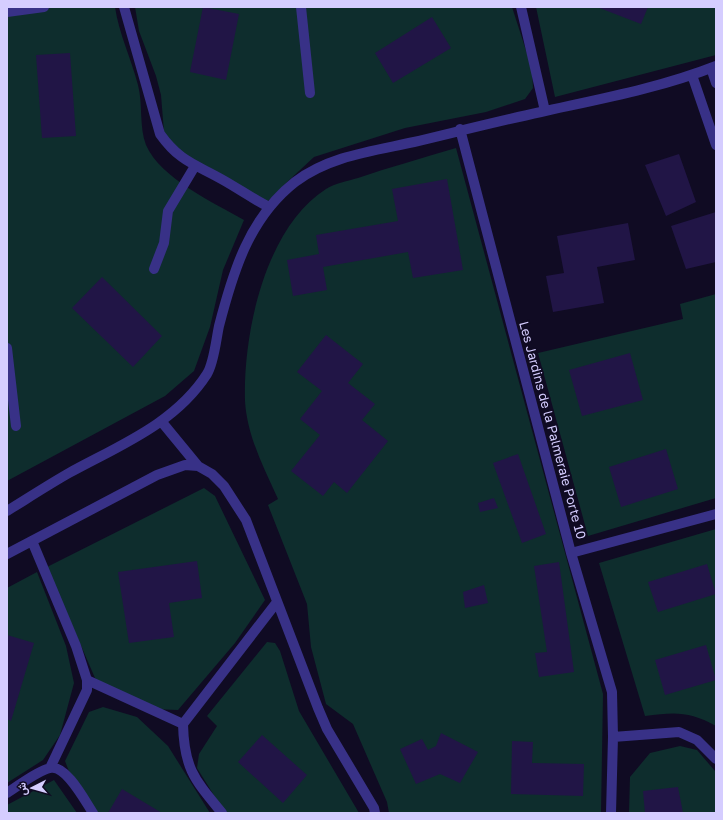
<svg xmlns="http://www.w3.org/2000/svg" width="723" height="820" font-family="'Golos Text',Vazirmatn,sans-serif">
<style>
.green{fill:#0e2d2d}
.building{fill:#211546}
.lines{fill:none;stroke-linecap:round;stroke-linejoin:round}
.minor{stroke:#383187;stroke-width:10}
.labels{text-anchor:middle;stroke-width:3.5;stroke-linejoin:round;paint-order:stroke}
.street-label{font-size:13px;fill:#d5cdff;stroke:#100b23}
</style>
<rect width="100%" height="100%" fill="#100b23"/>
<!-- green -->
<path class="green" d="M7,7H115C119,34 131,58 138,85C143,104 139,127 146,145C160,178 214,203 244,220L223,270L210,327L194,371L165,396L7,481Z
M135,7H512L532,69L533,88L525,99L486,112L405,128L314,157L285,184L267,202L190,159L172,144L164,132L161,95L156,76L139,31Z
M536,7H716V55L555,97Z
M456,148L603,694L601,813H389L387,802L353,724L326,704L311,647L307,604L268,505L278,499C264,468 247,436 245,401C243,333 265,228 326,189C335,183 348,181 358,178C390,167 423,158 456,148Z
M716,294V498L588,536L538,353L683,319L680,304Z
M204,488L215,496L265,600L235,643L178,710L152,709L104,686L95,678L47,567Z
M716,529V726C689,711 675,712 645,716L599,563Z
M37,572L66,646L74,683L60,735L43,760L7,783V588Z
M267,642L275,643L280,651L299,711L359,813H225L197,768L199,754L217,726L207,716Z
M103,707L137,717L168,746L210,813H95L75,787L65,761L89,712Z
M680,746L697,750L715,771L716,813H629L630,777L650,753Z
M54,780L77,813H7V805Z"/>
<!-- building -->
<path class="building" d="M203,7L239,14L226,80L190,72Z
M597,7H648L641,24Z
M432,17L451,48L393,83L375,53Z
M70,53L76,136L42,138L36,55Z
M679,154L696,202L666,216L645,165Z
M447,179L463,270L413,278L408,252L323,267L327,290L293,296L287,260L319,254L316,235L398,221L392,189Z
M716,212V262L686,269L671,226Z
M628,223L635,260L597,267L604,303L553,312L546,276L564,273L557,236Z
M102,277L162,336L133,367L72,308Z
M326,335L363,364L348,383L375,404L362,420L388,441L347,493L334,482L323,496L291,471L320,435L300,419L322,391L297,372Z
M630,353L643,400L582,416L569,370Z
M666,449L678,489L621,507L609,467Z
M518,454L546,534L522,543L493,463Z
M494,498L498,508L480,512L478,503Z
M197,561L202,598L169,603L174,637L129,643L118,572Z
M559,562L574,672L539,677L535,653L547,652L534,566Z
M707,564L716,594L658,612L648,582Z
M484,585L488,603L465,608L463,592Z
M7,635L34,643L11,721L7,719Z
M706,645L716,680L665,695L655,660Z
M441,733L478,752L460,783L440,774L416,784L400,749L422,739L428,750L436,746Z
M262,735L307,775L283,803L238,762Z
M512,741L533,742L532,763L584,764L583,796L511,794Z
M678,787L683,813H645L643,791Z
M122,789L162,813H108Z"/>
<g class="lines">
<!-- minor -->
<path class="minor" d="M124,7L160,134C180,162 195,164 223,180C239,189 253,199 269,207
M301,7L310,93
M521,7L545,111
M7,12L44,7
M711,68L716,83
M692,75L716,145
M460,129L571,553L612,692L613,737L611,813
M154,269L164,243L168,211L195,166
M7,348L16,426
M161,421L198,466
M7,511C28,498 48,485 69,473C118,446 175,424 207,374C214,363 216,340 219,326C233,272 249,218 295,182C329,156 373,151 414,142C456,132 499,121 541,112C600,99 660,88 716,66
M32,541L76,646L87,680V690L50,768
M571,553L716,514
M7,554L157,475L185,465L198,466L212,474L224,486L246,520L318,708L327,729L374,808L375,813
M87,680L183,724
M613,737L679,732L697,740L716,759
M7,793C20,785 35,772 50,768C66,764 85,801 93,813
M222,813C195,780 184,769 183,724L277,602"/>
</g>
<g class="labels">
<!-- street labels -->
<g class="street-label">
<text transform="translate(553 430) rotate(75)" y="5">Les Jardins de la Palmeraie Porte 10</text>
</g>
</g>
<!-- border -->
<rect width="723" height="820" fill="none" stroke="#d5cdff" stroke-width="16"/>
<!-- north arrow -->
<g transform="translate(32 788) rotate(264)" stroke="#100b23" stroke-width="3" paint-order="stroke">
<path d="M0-3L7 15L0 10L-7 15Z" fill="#d5cdff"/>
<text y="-6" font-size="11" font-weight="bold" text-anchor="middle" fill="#d5cdff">ش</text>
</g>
</svg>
